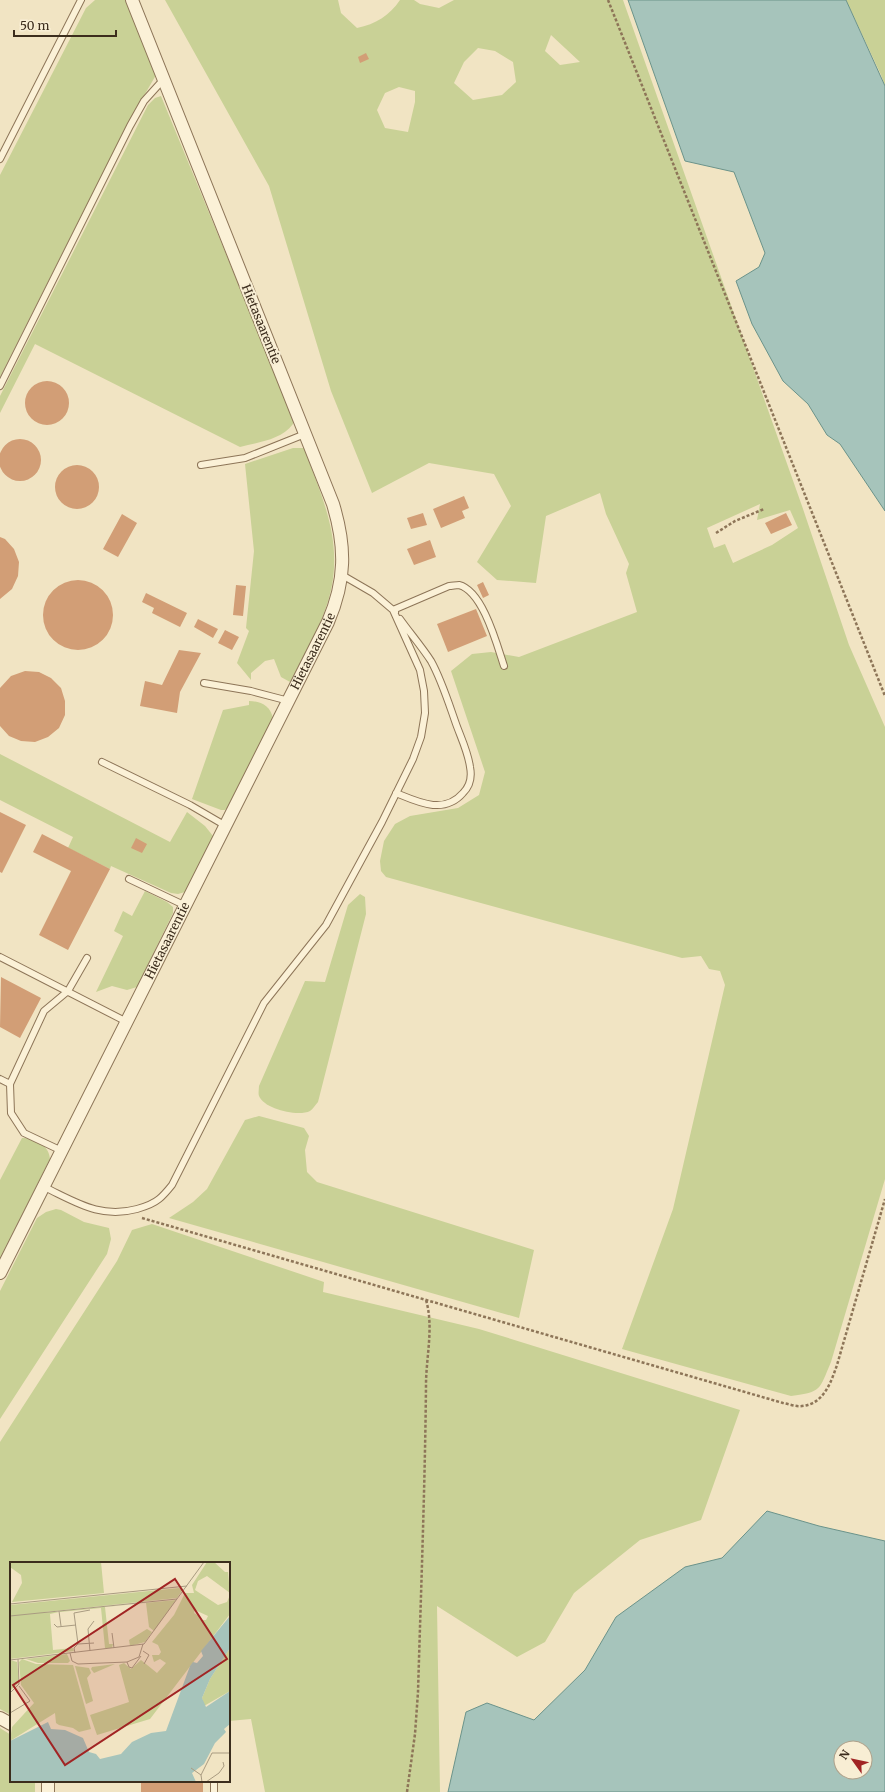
<svg xmlns="http://www.w3.org/2000/svg" width="885" height="1792" font-family="Merriweather,serif">
<style>
.green{fill:#c9d196;fill-rule:evenodd}
.water{fill:#a6c4bb;stroke:#6b938a;fill-rule:evenodd}
.building{fill:#d29e76}
.lines{fill:none;stroke-linecap:round;stroke-linejoin:round}
.service-casing{stroke:#8d7558;stroke-width:8}
.minor-casing{stroke:#8d7558;stroke-width:14}
.path{stroke:#8d7558;stroke-width:2.5;stroke-dasharray:3 2;stroke-linecap:butt}
.service{stroke:#fbf1d7;stroke-width:6}
.minor{stroke:#fbf1d7;stroke-width:12}
.labels{text-anchor:middle;stroke-width:4;stroke-linejoin:round;paint-order:stroke}
.street-label{font-size:12px;fill:#3c2d1d;stroke:#f8eed4}
.inset-road{fill:none;stroke:#a99b81;stroke-width:1}
.view{fill:#a12424;fill-opacity:0.15;stroke:#a12424;stroke-width:2}
.inset-edge{fill:none;stroke:#3c2d1d;stroke-width:2}
</style>
<rect width="100%" height="100%" fill="#f1e4c3"/>
<!-- green -->
<path class="green" d="M95,0H125L156,75L127,125L0,377V175L86,8Z
M165,0H338L341,13L357,28C376,24 389,16 400,0H414L420,4L439,8L454,0H623L802,506L849,645L885,727V1179L831,1362C819,1390 822,1392 791,1396L622,1349L673,1209L725,985L720,971L709,969L701,956L682,958L386,877L381,871L380,861L384,841L395,824L410,816L458,808L479,795L485,772L451,671L472,654L491,652L519,657L637,612L626,573L629,564L606,514L600,493L546,516L536,583L497,580L477,562L511,506L494,474L429,463L372,493L331,391L269,186ZM551,35L580,62L560,65L545,51ZM478,48L495,51L513,62L516,82L502,95L473,100L454,83L464,62ZM399,87L415,91V102L408,132L385,128L377,110L385,93ZM760,504L757,520L790,510L798,528L772,545L733,563L725,544L714,548L707,528Z
M846,0H885V86L881,75Z
M161,96L293,417V424C281,440 259,442 240,447L35,344L0,413V396L148,105L155,98Z
M293,448H304C325,505 348,551 324,613C316,637 301,660 290,682L281,677L274,659L265,661L251,673V680L237,663L249,631L246,628L254,551L245,464Z
M249,701C261,701 271,706 273,719L228,807L225,810H221L192,799L223,710L249,705Z
M0,754L170,842L187,812L205,826L213,836L185,892L178,894L171,893L111,866L110,869L68,848L73,837L0,800Z
M145,891L167,902L173,907V913L137,987L127,990L112,986L96,992L123,936L114,931L123,911L132,916Z
M360,894L365,897L366,914L318,1102C315,1105 313,1109 310,1111C298,1117 264,1109 259,1096C258,1093 259,1089 259,1086L305,981L325,982L348,905Z
M259,1116L304,1128L309,1136L305,1150L307,1172L317,1182L534,1250L519,1318L169,1218L193,1202L207,1189L245,1120Z
M22,1138C35,1138 49,1145 50,1159L0,1258V1180Z
M56,1209L61,1210L84,1222L109,1228L111,1239L107,1254L0,1419V1291L37,1218L46,1212Z
M152,1224L324,1282L323,1292L479,1329L740,1410L701,1520L640,1540L574,1593L545,1642L517,1657L437,1606L440,1792H265L251,1719L229,1721V1563H11V1715L0,1709V1442L117,1261L132,1230Z
M0,1728L11,1735V1781H35V1792H0Z"/>
<!-- water -->
<path class="water" d="M628,0H846L885,86V511L840,444L827,435L808,404L783,381L752,324L736,281L759,267L765,253L734,172L685,161Z
M767,1511L819,1526L885,1541V1792H448L466,1712L487,1703L534,1720L585,1670L616,1617L685,1567L722,1558ZM841,1748H865V1772H841Z"/>
<!-- building -->
<path class="building" d="M366,53L369,59L360,63L358,57Z
M25 403a22 22 0 1 1 44 0a22 22 0 1 1-44 0Z
M-1 460a21 21 0 1 1 42 0a21 21 0 1 1-42 0Z
M55 487a22 22 0 1 1 44 0a22 22 0 1 1-44 0Z
M464,496L469,508L462,511L465,518L441,528L433,509Z
M423,513L427,525L411,529L407,518Z
M786,513L792,525L771,534L765,523Z
M122,514L137,523L118,557L103,549Z
M0,537L5,539L14,549L19,562L18,576L12,589L0,599Z
M430,540L436,557L414,565L407,549Z
M43 615a35 35 0 1 1 70 0a35 35 0 1 1-70 0Z
M483,582L489,595L483,598L477,585Z
M236,585L246,586L243,616L233,615Z
M146,593L187,613L180,627L152,613L154,608L142,602Z
M476,609L487,636L448,652L437,624Z
M198,619L218,629L213,638L194,627Z
M225,630L239,637L232,650L218,643Z
M179,650L201,653L180,692L177,713L140,706L145,681L162,685Z
M25,671L39,672L51,678L61,688L65,701V715L59,728L48,737L35,742L21,741L9,736L0,726V688L11,676Z
M0,812L26,825L2,873L0,872Z
M42,834L110,869L68,950L39,935L71,871L33,852Z
M136,838L147,844L142,853L131,848Z
M1,977L41,998L20,1038L0,1027Z
M141,1781H203V1792H141Z"/>
<g class="lines">
<!-- service casing -->
<g class="service-casing">
<path id="service" d="M0,159L81,0
M0,386L130,126L144,101L163,80
M201,465L245,458L305,434
M395,612L393,610L449,586C452,586 456,585 459,585C483,591 497,645 504,666
M204,683L251,691L289,701
M102,762L190,805L226,826
M396,793C418,802 444,815 463,793C470,786 472,777 470,767C468,751 460,736 455,721C448,701 441,679 431,661C422,647 410,633 400,619
M129,879L186,906
M0,957L127,1022
M0,1079L10,1084L11,1113L24,1133L62,1151
M10,1084L44,1011L68,991L87,958
M44,1187C76,1202 100,1219 137,1209C144,1207 153,1204 159,1199C164,1195 168,1190 172,1185L264,1003L326,925L382,822L413,759L421,737L425,713L424,691L420,670L393,610L373,593L342,575
M214,1792V1781"/>
</g>
<!-- minor casing -->
<g class="minor-casing">
<g id="minor">
<path id="s1" d="M0,1273L328,622C346,580 346,547 333,504L132,0"/>
<path d="M0,1718L11,1724"/>
<path d="M48,1792V1781"/>
</g>
</g>
<!-- path -->
<path class="path" d="M608,0L885,696
M716,533L735,521L764,509
M142,1218L783,1403C789,1404 796,1407 802,1406C824,1404 831,1382 837,1365L885,1199
M407,1792L415,1734L418,1692C421,1590 425,1487 426,1385C426,1357 434,1327 426,1300"/>
<!-- service -->
<use href="#service" class="service"/>
<!-- minor -->
<use href="#minor" class="minor"/>
</g>
<g class="labels">
<!-- street labels -->
<g class="street-label">
<text transform="translate(261 324) rotate(68)" y="4">Hietasaarentie</text>
<text dy="4" stroke="none"><textPath href="#s1" startOffset="696">Hietasaarentie</textPath></text>
<text dy="4" stroke="none"><textPath href="#s1" startOffset="372">Hietasaarentie</textPath></text>
</g>
</g>
<!-- overview -->
<g transform="translate(10 1562)">
<rect width="220" height="220" fill="#f1e4c3"/>
<path d="M0,0H91L94,31L2,40L12,21L11,13L0,5ZM197,0H204L215,10H218L220,31L197,14L188,19L185,28L208,43L217,40L220,33V52L140,157L87,173L80,153L119,140L109,103L114,101L121,107L131,98L147,111L156,101L150,97L144,100L142,93H149L151,90L148,83L142,80L164,53L175,31H184L182,23ZM185,48L198,54L196,58H190L189,54L184,51ZM169,26L173,27L167,36L35,50H49L40,52L43,88L63,86L64,89L0,97V43ZM166,38L144,69L139,65L136,41L95,45L99,82H103L102,86H95L91,46L50,50V49ZM137,67L142,70L135,80L120,84L119,78ZM220,86V129L194,144L192,136L200,117ZM57,92L60,99L58,101H28L16,97ZM12,97L26,102L63,103L81,167L69,170L63,166L49,163L46,161L45,151L0,179L2,165L24,141L11,123L9,100ZM0,98L7,100L9,120L0,129ZM105,102L84,111L81,107L82,105ZM65,104L79,106L81,111L77,116L83,139L76,142Z" fill="#c9d196" fill-rule="evenodd"/>
<path d="M220,54V86L200,117L192,136L196,145L220,129V162L214,167L216,170L205,181L194,202L182,211L186,220H0V179L38,160L41,167L55,168L73,176L79,190L86,192L90,197L111,192L122,180L141,171L156,169L180,104L183,100L187,101L193,94L191,89Z" fill="#a6c4bb"/>
<path class="inset-road" d="M0,42L177,24M49,49L51,64M0,54L167,37M44,62L47,65L66,63M102,71L104,86M68,82L84,81M80,89L78,67L84,59M133,89L139,93L134,102M60,91L62,99L68,102L117,100L129,95L133,82M65,91L64,86L68,82L64,51L80,48M0,98L134,82L194,0M117,100L119,105L122,106L131,94M0,131L9,122L8,97M0,151L20,139L9,124M181,206L191,213M192,220L191,213L202,191H220M196,220L209,211L214,204L213,200"/>
<path class="view" d="M165,17L217,97L55,203L3,123Z"/>
<rect width="220" height="220" class="inset-edge"/>
</g>
<!-- north arrow -->
<g transform="translate(853 1760) rotate(303)"><circle r="19" fill="#f8eed4" stroke="#ada18b"/>
<path d="M0-3L7 15L0 10L-7 15Z" fill="#a12424"/>
<text y="-6" font-size="11" font-weight="bold" text-anchor="middle" fill="#3c2d1d">N</text>
</g>
<!-- scale -->
<path d="M14 30v6h102v-6" fill="none" stroke="#3c2d1d" stroke-width="2"/>
<text x="20" y="30" font-size="12" fill="#3c2d1d" stroke="#f8eed4" stroke-width="3" paint-order="stroke">50 m</text>
</svg>
